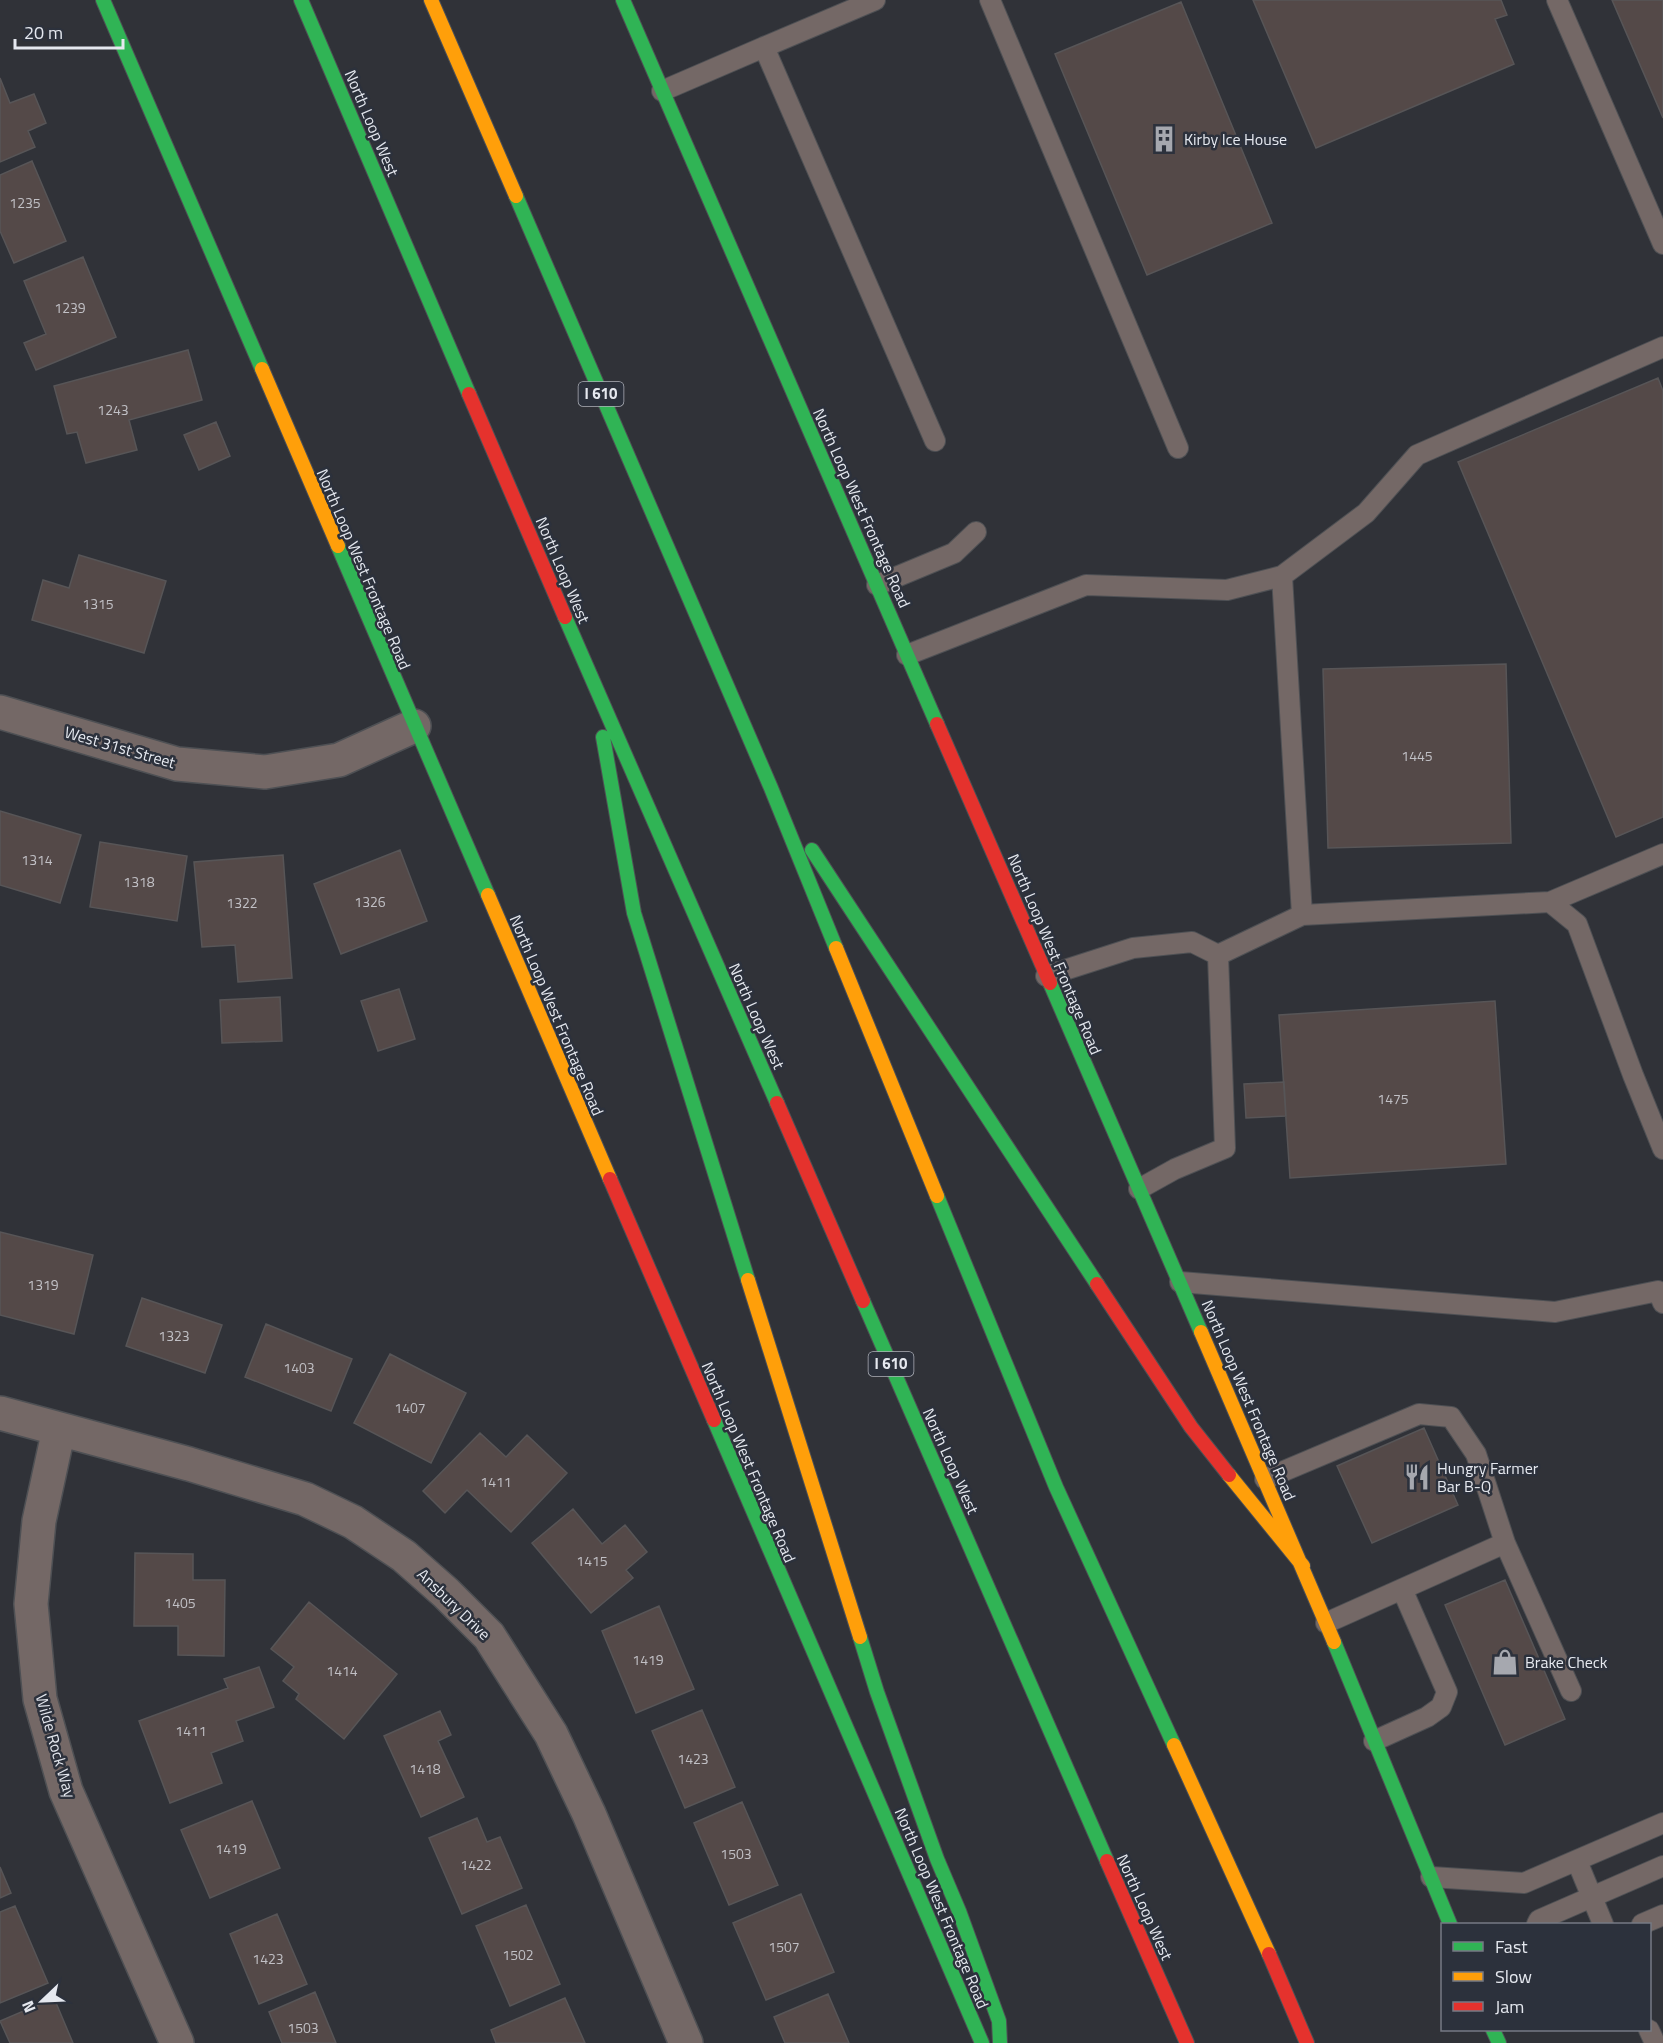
<svg xmlns="http://www.w3.org/2000/svg" width="1663" height="2043" font-family="'Titillium Web',sans-serif">
<style>
.building{fill:#544948;stroke:#575557;stroke-width:1.5}
.lines{fill:none;stroke-linecap:round;stroke-linejoin:round}
.lane-casing{stroke:#4e5054;stroke-width:22}
.street-casing{stroke:#4e5054;stroke-width:36}
.fast-casing{stroke:#4e5054;stroke-width:16}
.slow-casing{stroke:#4e5054;stroke-width:16}
.jam-casing{stroke:#4e5054;stroke-width:16}
.lane{stroke:#746866;stroke-width:20}
.street{stroke:#746866;stroke-width:33}
.fast{stroke:#30b455;stroke-width:14}
.slow{stroke:#ff9f0a;stroke-width:14}
.jam{stroke:#e5322d;stroke-width:14}
.labels{text-anchor:middle;stroke-width:5;stroke-linejoin:round;paint-order:stroke}
.number-label{font-size:14px;fill:#c1c0c5}
.shield{fill:#2c313c;stroke:#aeb1b9;stroke-width:1.5}
.shield-label{font-size:15px;font-weight:bold;fill:#e5e8ef}
.street-label{font-size:16px;fill:#e5e8ef;stroke:#2c313c}
.poi-label{font-size:16px;fill:#e5e8ef;stroke:#2c313c;text-anchor:start}
</style>
<rect width="100%" height="100%" fill="#303238"/>
<!-- building -->
<path class="building" d="M1253,0H1501L1507,15L1495,19L1514,64L1316,148Z
M1612,0H1663V118Z
M1181,2L1272,223L1147,275L1055,54Z
M0,78L10,103L34,94L46,123L28,131L35,147L0,162Z
M32,161L66,241L14,263L0,231V175Z
M83,257L116,337L36,370L24,343L46,334L24,281Z
M188,350L202,400L129,420L137,450L86,463L77,432L67,434L54,386Z
M1658,378L1663,391V817L1616,837L1458,462Z
M216,422L230,456L199,470L184,435Z
M79,555L166,581L144,653L32,620L43,580L69,588Z
M1506,664L1511,843L1328,848L1323,669Z
M0,811L81,835L60,903L0,885Z
M100,842L187,856L177,921L90,907Z
M400,850L427,921L341,954L314,884Z
M283,855L292,978L238,982L235,945L202,947L194,862Z
M399,989L415,1039L378,1051L361,1001Z
M280,997L282,1041L222,1043L220,1000Z
M1495,1001L1506,1164L1290,1178L1279,1015Z
M1284,1082L1286,1116L1246,1118L1244,1084Z
M0,1232L93,1255L74,1334L0,1315Z
M142,1298L222,1325L205,1373L126,1346Z
M266,1324L352,1359L331,1411L245,1377Z
M390,1354L466,1393L431,1463L354,1423Z
M1424,1428L1458,1505L1372,1543L1337,1466Z
M480,1433L506,1457L527,1435L567,1473L511,1532L467,1490L445,1513L423,1491Z
M573,1509L602,1544L625,1525L647,1552L626,1570L633,1578L591,1613L532,1543Z
M135,1553L193,1554V1580H225L224,1656L178,1655V1626H134Z
M1505,1580L1565,1719L1505,1745L1445,1605Z
M309,1602L397,1674L344,1739L296,1699L299,1694L283,1681L294,1667L271,1649Z
M659,1606L694,1689L636,1713L602,1631Z
M259,1667L274,1707L236,1721L243,1741L211,1753L222,1783L170,1803L139,1721L228,1688L224,1679Z
M702,1710L735,1787L685,1808L652,1731Z
M440,1711L451,1735L438,1741L464,1797L421,1817L384,1736Z
M252,1801L280,1868L210,1898L181,1830Z
M742,1802L778,1885L729,1905L694,1823Z
M477,1818L487,1842L500,1837L522,1888L462,1914L429,1838Z
M0,1867L11,1893L0,1898Z
M801,1894L834,1972L766,2000L733,1923Z
M526,1905L560,1984L510,2006L476,1926Z
M15,1906L48,1983L0,2003V1912Z
M277,1914L307,1984L259,2004L230,1934Z
M315,1992L336,2043H282L269,2012Z
M828,1994L849,2043H785L774,2017Z
M54,1998L73,2043H10L0,2021Z
M565,1998L585,2043H496L491,2030Z"/>
<g class="lines">
<!-- lane casing -->
<g class="lane-casing">
<path id="lane" d="M990,0L1178,448
M1557,0L1663,244
M764,47L875,0
M662,91L764,47L935,441
M1282,576L1366,513L1417,455L1663,347
M877,585L954,553L976,532
M907,655L1086,585L1227,590L1282,576L1302,915L1550,902L1663,854
M1550,902L1577,924L1633,1075L1663,1149
M1218,955L1302,915
M1046,976L1133,948L1192,942L1218,955
M1139,1189L1175,1169L1225,1148L1218,955
M1180,1282L1555,1312L1658,1291L1663,1303
M1265,1479L1419,1414L1451,1417L1476,1454L1505,1543L1326,1623
M1505,1543L1571,1691
M1374,1741L1427,1717L1441,1707L1447,1692L1402,1589
M1577,1861L1603,1924
M1431,1877L1524,1883L1663,1823
M1537,1924L1539,1920L1663,1866
M1642,1924L1663,1915
M1649,2030L1655,2043"/>
</g>
<!-- street casing -->
<g class="street-casing">
<path id="street" d="M0,712L177,764L265,772L339,760L414,726
M0,1413L189,1464L305,1499L353,1522L404,1556L446,1593L489,1636L551,1734L589,1814L686,2043
M59,1429L39,1521L31,1604L40,1699L66,1791L177,2043"/>
</g>
<!-- fast casing -->
<g class="fast-casing">
<path id="fast" d="M103,0L262,369
M301,0L469,394
M623,0L937,724
M516,196L771,788L836,948
M338,546L488,895
M565,617L777,1103
M603,737L634,913L748,1280
M812,850L1097,1284
M1050,983L1201,1332
M937,1196L1056,1487L1174,1745
M863,1301L1107,1861
M714,1420L982,2043
M860,1637L877,1692L937,1859L959,1911L999,2021L1000,2043
M1334,1642L1450,1924
M1493,2030L1499,2043"/>
</g>
<!-- slow casing -->
<g class="slow-casing">
<path id="slow" d="M431,0L516,196
M262,369L338,546
M488,895L610,1179
M836,948L937,1196
M748,1280L860,1637
M1201,1332L1334,1642
M1229,1475L1303,1566
M1174,1745L1269,1954"/>
</g>
<!-- jam casing -->
<g class="jam-casing">
<path id="jam" d="M469,394L565,617
M937,724L1050,983
M777,1103L863,1301
M610,1179L714,1420
M1097,1284L1191,1427L1229,1475
M1107,1861L1187,2043
M1269,1954L1307,2043"/>
</g>
<!-- lane -->
<use href="#lane" class="lane"/>
<!-- street -->
<use href="#street" class="street"/>
<!-- fast -->
<use href="#fast" class="fast"/>
<!-- slow -->
<use href="#slow" class="slow"/>
<!-- jam -->
<use href="#jam" class="jam"/>
</g>
<!-- icons -->
<defs>
<g id="building-bare" transform="scale(2.07)"><path d="M-4-6H4V6H1V3H-1V6H-4ZM-2.5-4.3h1.7v1.8h-1.7ZM.8-4.3h1.7v1.8H.8ZM-2.5-1h1.7V.8h-1.7ZM.8-1h1.7V.8H.8Z" fill="#a6a8af" stroke="#2c313c" stroke-width="2.5" paint-order="stroke"/></g>
<g id="restaurant-bare" transform="scale(2.07)"><path d="M-5-6h1v4h1v-4h1v4h1v-4h1v5L-1.5 .5V6h-2V.5L-5-1ZM5-6V6H3V1.5H1.5Q1.5-4 5-6Z" fill="#a6a8af" stroke="#2c313c" stroke-width="2.5" paint-order="stroke"/></g>
<g id="shop-bare" transform="scale(2.07)"><path d="M-5-2.5h2.3a2.7 3.5 0 0 1 5.4 0H5L5.5 6h-11ZM-1.5-2.5h3a1.5 2.3 0 0 0-3 0Z" fill="#a6a8af" stroke="#2c313c" stroke-width="2.5" paint-order="stroke"/></g>
</defs>
<g fill-rule="evenodd">
<use href="#building-bare" x="1164" y="139"/>
<use href="#restaurant-bare" x="1417" y="1477"/>
<use href="#shop-bare" x="1505" y="1662"/>
</g>
<g class="labels">
<!-- number labels -->
<g class="number-label">
<text x="25" y="208">1235</text>
<text x="70" y="313">1239</text>
<text x="113" y="415">1243</text>
<text x="98" y="609">1315</text>
<text x="1417" y="761">1445</text>
<text x="37" y="865">1314</text>
<text x="139" y="887">1318</text>
<text x="370" y="907">1326</text>
<text x="242" y="908">1322</text>
<text x="1393" y="1104">1475</text>
<text x="43" y="1290">1319</text>
<text x="174" y="1341">1323</text>
<text x="299" y="1373">1403</text>
<text x="410" y="1413">1407</text>
<text x="496" y="1487">1411</text>
<text x="592" y="1566">1415</text>
<text x="180" y="1608">1405</text>
<text x="648" y="1665">1419</text>
<text x="342" y="1676">1414</text>
<text x="191" y="1736">1411</text>
<text x="693" y="1764">1423</text>
<text x="425" y="1774">1418</text>
<text x="231" y="1854">1419</text>
<text x="736" y="1859">1503</text>
<text x="476" y="1870">1422</text>
<text x="784" y="1952">1507</text>
<text x="518" y="1960">1502</text>
<text x="268" y="1964">1423</text>
<text x="303" y="2033">1503</text>
</g>
<!-- shield labels -->
<g class="shield">
<rect x="578.5" y="382" width="45" height="24" rx="4.5"/>
<rect x="868.5" y="1352" width="45" height="24" rx="4.5"/>
</g>
<g class="shield-label">
<text x="601" y="399">I 610</text>
<text x="891" y="1369">I 610</text>
</g>
<!-- street labels -->
<g class="street-label">
<text transform="translate(372 123) rotate(67)" y="6">North Loop West</text>
<text transform="translate(862 508) rotate(66)" y="6">North Loop West Frontage Road</text>
<text transform="translate(364 569) rotate(67)" y="6">North Loop West Frontage Road</text>
<text transform="translate(563 570) rotate(67)" y="6">North Loop West</text>
<text transform="translate(120 747) rotate(16)" y="6">West 31st Street</text>
<text transform="translate(1055 954) rotate(67)" y="6">North Loop West Frontage Road</text>
<text transform="translate(557 1015) rotate(67)" y="6">North Loop West Frontage Road</text>
<text transform="translate(757 1016) rotate(66)" y="6">North Loop West</text>
<text transform="translate(1249 1400) rotate(67)" y="6">North Loop West Frontage Road</text>
<text transform="translate(951 1461) rotate(66)" y="6">North Loop West</text>
<text transform="translate(749 1462) rotate(67)" y="6">North Loop West Frontage Road</text>
<text transform="translate(454 1604) rotate(44)" y="6">Ansbury Drive</text>
<text transform="translate(56 1746) rotate(74)" y="6">Wilde Rock Way</text>
<text transform="translate(1145 1907) rotate(66)" y="6">North Loop West</text>
<text transform="translate(942 1908) rotate(67)" y="6">North Loop West Frontage Road</text>
</g>
<!-- poi labels -->
<g class="poi-label">
<text x="1184" y="145">Kirby Ice House</text>
<text x="1437" y="1474">Hungry Farmer<tspan x="1437" dy="18">Bar B-Q</tspan></text>
<text x="1525" y="1668">Brake Check</text>
</g>
</g>
<!-- legend -->
<rect x="1441" y="1923" width="210" height="108" fill="#2c313c" stroke="#767a84" stroke-width="1.5"/>
<rect x="1453" y="1942" width="30" height="9" fill="#30b455" stroke="#767a84" stroke-width="1.5"/>
<text x="1495" y="1953" font-size="18" fill="#e5e8ef">Fast</text>
<rect x="1453" y="1972" width="30" height="9" fill="#ff9f0a" stroke="#767a84" stroke-width="1.5"/>
<text x="1495" y="1983" font-size="18" fill="#e5e8ef">Slow</text>
<rect x="1453" y="2002" width="30" height="9" fill="#e5322d" stroke="#767a84" stroke-width="1.5"/>
<text x="1495" y="2013" font-size="18" fill="#e5e8ef">Jam</text>
<!-- north arrow -->
<g transform="translate(42 2001) rotate(247)" stroke="#2c313c" stroke-width="4.5" paint-order="stroke">
<path d="M0-4.5L10 22L0 15L-10 22Z" fill="#e5e8ef"/>
<text y="-9" font-size="16" font-weight="bold" text-anchor="middle" fill="#e5e8ef">N</text>
</g>
<!-- scale -->
<path d="M15 39v9h108v-9" fill="none" stroke="#e5e8ef" stroke-width="3"/>
<text x="24" y="39" font-size="18" fill="#e5e8ef" stroke="#2c313c" stroke-width="4.5" paint-order="stroke">20 m</text>
</svg>
